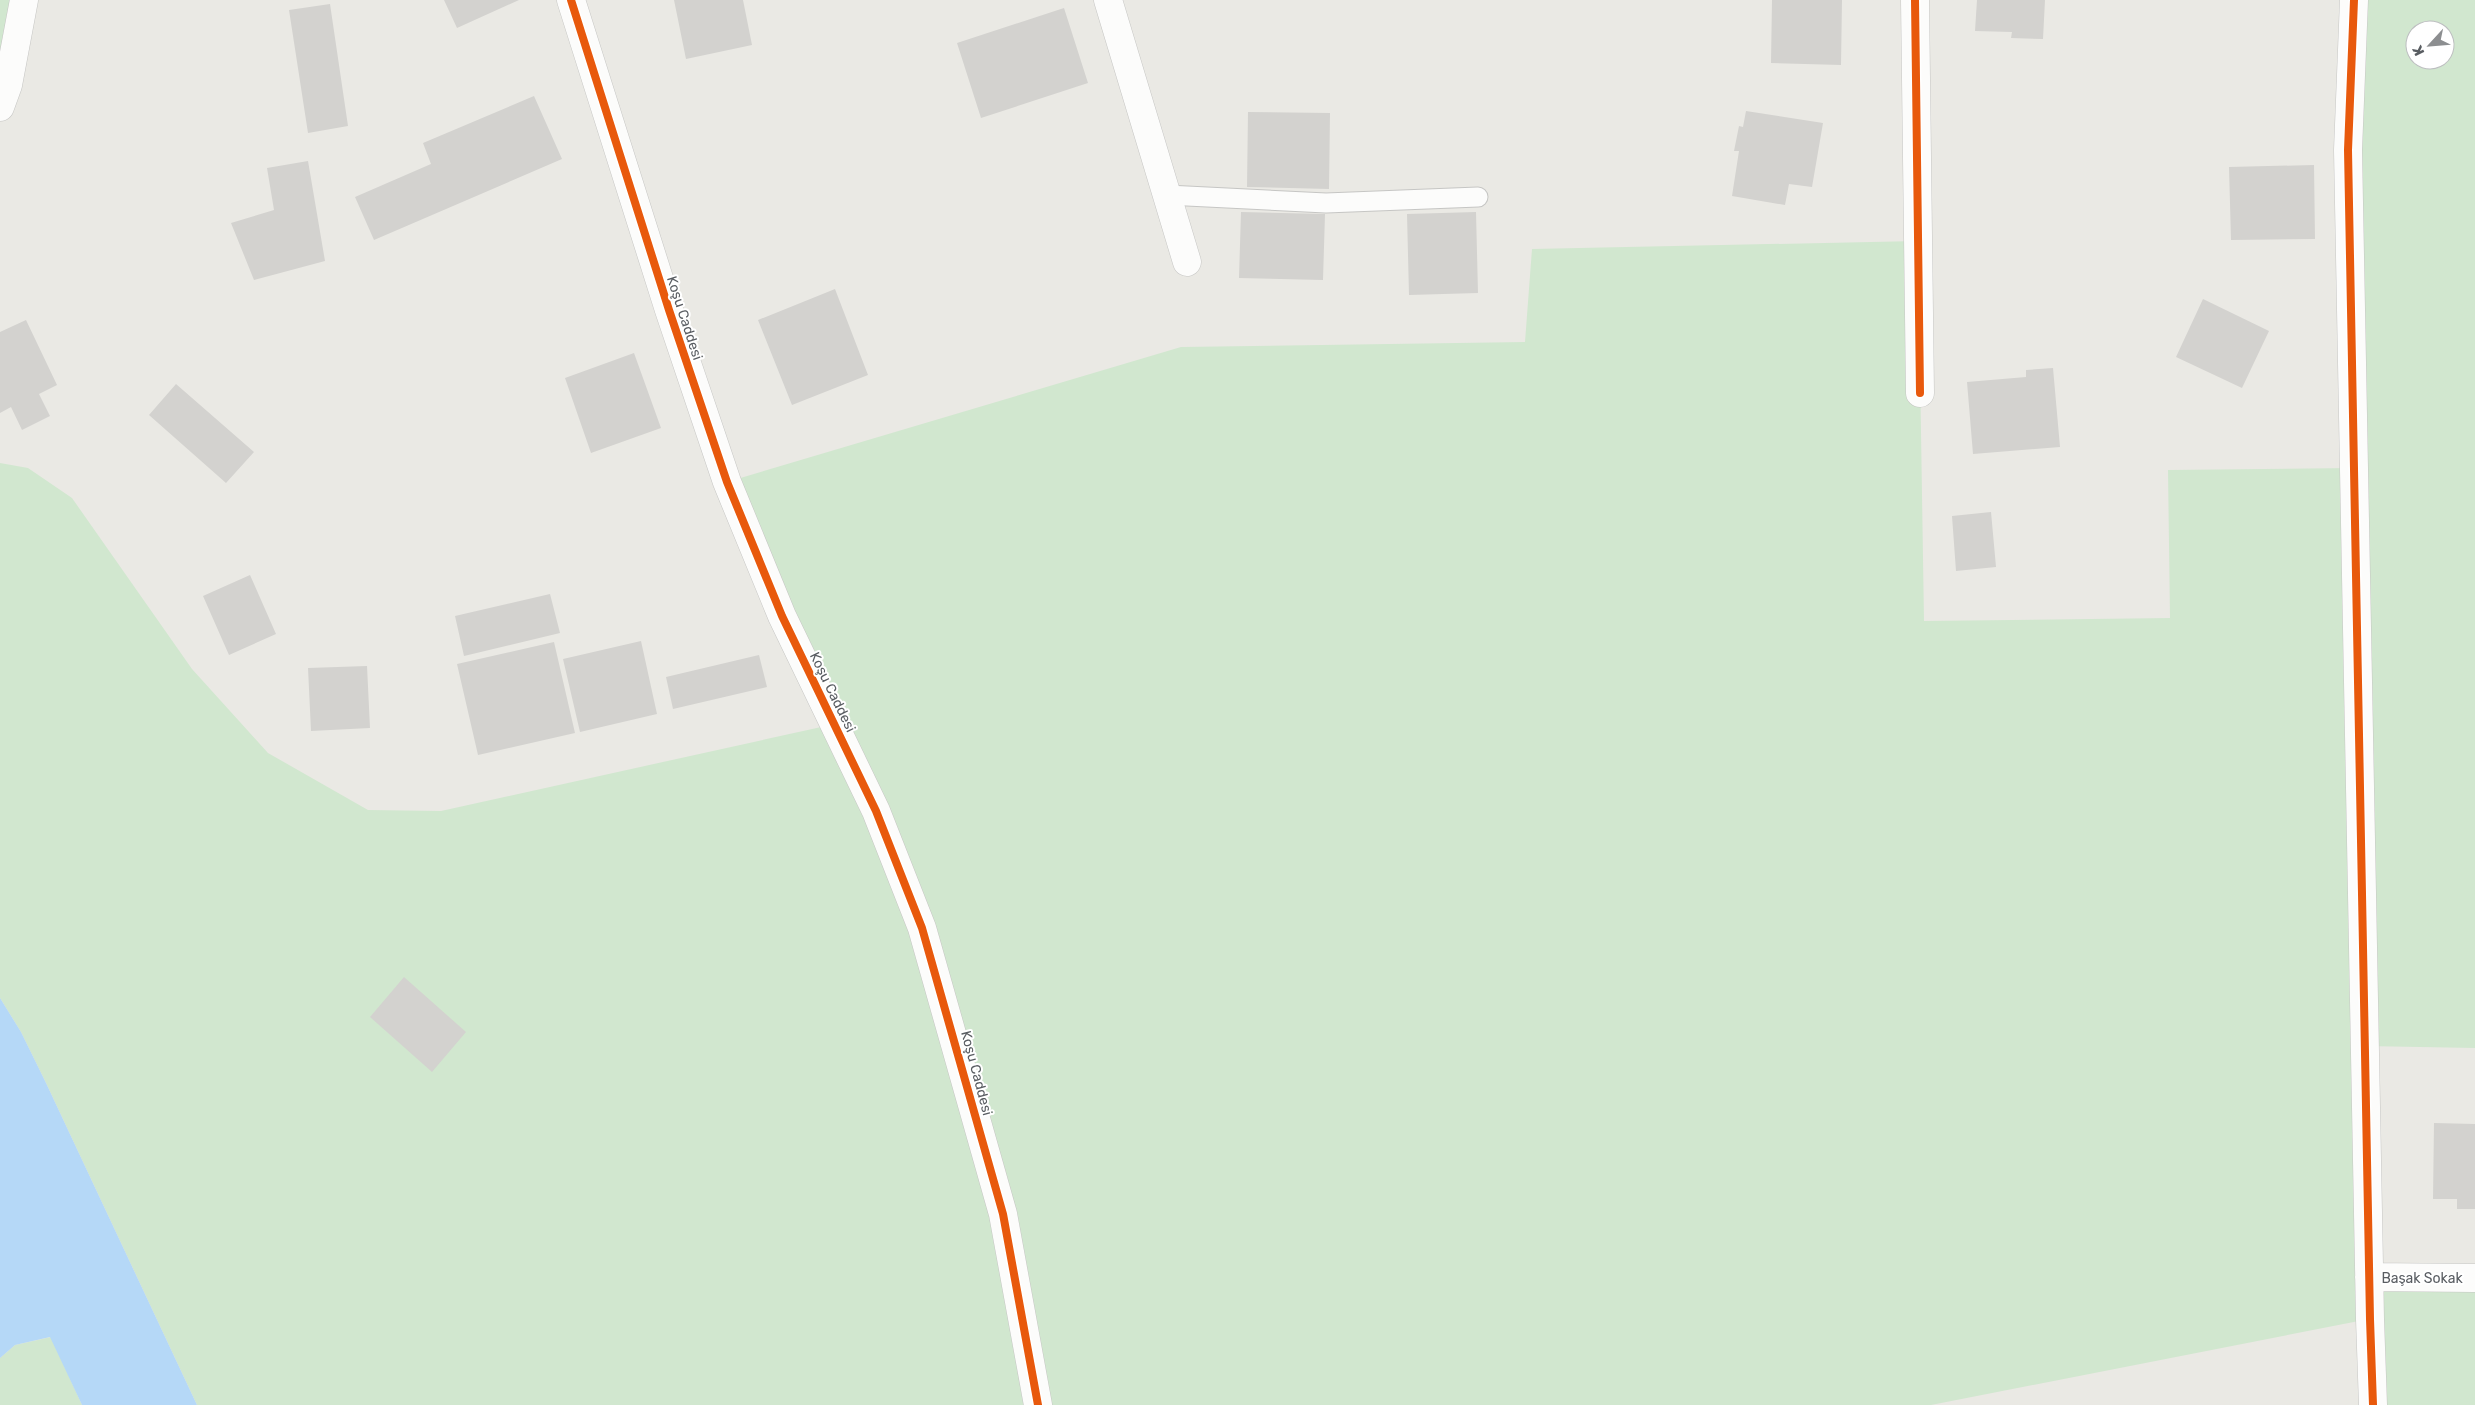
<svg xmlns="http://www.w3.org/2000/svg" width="2475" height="1405" font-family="Rubik,sans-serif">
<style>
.green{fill:#d1e7cf;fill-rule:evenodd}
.water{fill:#b5d8f7}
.building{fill:#d3d2cf}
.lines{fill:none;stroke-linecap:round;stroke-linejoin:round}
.service-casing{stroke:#c6c6c4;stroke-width:21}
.minor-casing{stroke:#c6c6c4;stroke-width:29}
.service{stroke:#fcfcfb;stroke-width:19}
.minor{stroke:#fcfcfb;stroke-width:28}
.cycleway-casing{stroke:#fff;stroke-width:11}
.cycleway{stroke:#e8590c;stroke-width:8}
.labels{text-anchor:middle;stroke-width:4;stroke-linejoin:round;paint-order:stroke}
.street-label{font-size:14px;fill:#595d62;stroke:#fff}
</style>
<rect width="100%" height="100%" fill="#eae9e4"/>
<!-- green -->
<path class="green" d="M0,0H24L0,107Z
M2354,0H2475V1048L2365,1046L2369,1277L2475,1278V1405H2373L2369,1319L1931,1405H197L46,1083L21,1032L0,998V463L28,468L72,498L192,669L268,753L368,810L441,811L835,724L727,482L1181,347L1525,342L1532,249L1918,241L1924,621L2170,618L2168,470L2354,468ZM2415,30H2445V60H2415Z
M51,1337L82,1405H0V1358L15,1345Z"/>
<!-- water -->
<path class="water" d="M0,998L21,1032L46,1083L197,1405H82L50,1337L15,1345L0,1358Z"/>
<!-- building -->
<path class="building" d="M444,0H519L457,28Z
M674,0H743L752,45L686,59Z
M1772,0H1842L1841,65L1771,63Z
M1977,0H2045L2043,39L2011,38L2012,32L1975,31Z
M330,4L348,126L308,133L289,10Z
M1064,8L1088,83L981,118L957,43Z
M534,96L562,159L374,240L355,197L431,164L423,143Z
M1746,111L1823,123L1812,187L1789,184L1785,205L1732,196L1739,151H1734L1739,126L1743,127Z
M1248,112L1330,113L1329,189L1247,187Z
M308,161L325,261L254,280L231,223L274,210L267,168Z
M2314,165L2315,239L2231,240L2229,167Z
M1241,212L1325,214L1323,280L1239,278Z
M1476,212L1478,293L1409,295L1407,214Z
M835,289L868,375L792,405L758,320Z
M2203,299L2269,331L2242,388L2176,357Z
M26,320L57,385L39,394L50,416L22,430L11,407L0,413V332Z
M634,353L661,428L591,453L565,378Z
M2053,368L2060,447L1973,454L1967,382L2026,377V370Z
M176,384L254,452L226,483L149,415Z
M1991,512L1996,567L1956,571L1952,516Z
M250,575L276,634L229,655L203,596Z
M550,594L560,633L464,656L455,616Z
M641,641L657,714L580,732L563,659Z
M554,642L575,733L478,755L457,664Z
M759,655L767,687L673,709L666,677Z
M367,666L370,728L311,731L308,668Z
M404,977L466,1032L432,1072L370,1017Z
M2434,1123L2475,1124V1209H2457V1199H2433Z"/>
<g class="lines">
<!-- service casing -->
<g class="service-casing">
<path id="service" d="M1167,195L1326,203L1478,197"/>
</g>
<!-- minor casing -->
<g class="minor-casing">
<path id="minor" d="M571,0L669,310L727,482L782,616L876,811L922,928L1003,1214L1038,1405
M1108,0L1187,262
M1915,0L1920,393
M2354,0L2348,150L2370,1319L2373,1405
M0,107L8,85L24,0
M2369,1277L2475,1278"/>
</g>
<!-- service -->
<use href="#service" class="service"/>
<!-- minor -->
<use href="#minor" class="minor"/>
<!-- cycleway casing -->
<g class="cycleway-casing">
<path id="cycleway" d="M571,0L669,310L727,482L782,616L876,811L922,928L1003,1214L1038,1405
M1915,0L1920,393
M2354,0L2348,150L2370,1319L2373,1405"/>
</g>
<!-- cycleway -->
<use href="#cycleway" class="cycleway"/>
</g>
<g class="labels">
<!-- street labels -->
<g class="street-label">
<text transform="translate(685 318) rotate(72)" y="5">Koşu Caddesi</text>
<text transform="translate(833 692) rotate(64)" y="5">Koşu Caddesi</text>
<text transform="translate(977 1073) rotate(75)" y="5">Koşu Caddesi</text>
<text x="2422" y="1283">Başak Sokak</text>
</g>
</g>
<!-- north arrow -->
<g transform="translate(2430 45) rotate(244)"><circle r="24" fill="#ffffff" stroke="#bdbec0"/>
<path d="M0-4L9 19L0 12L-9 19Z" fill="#8c8e90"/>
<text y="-8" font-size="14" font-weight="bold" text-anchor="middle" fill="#595d62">K</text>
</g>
</svg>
